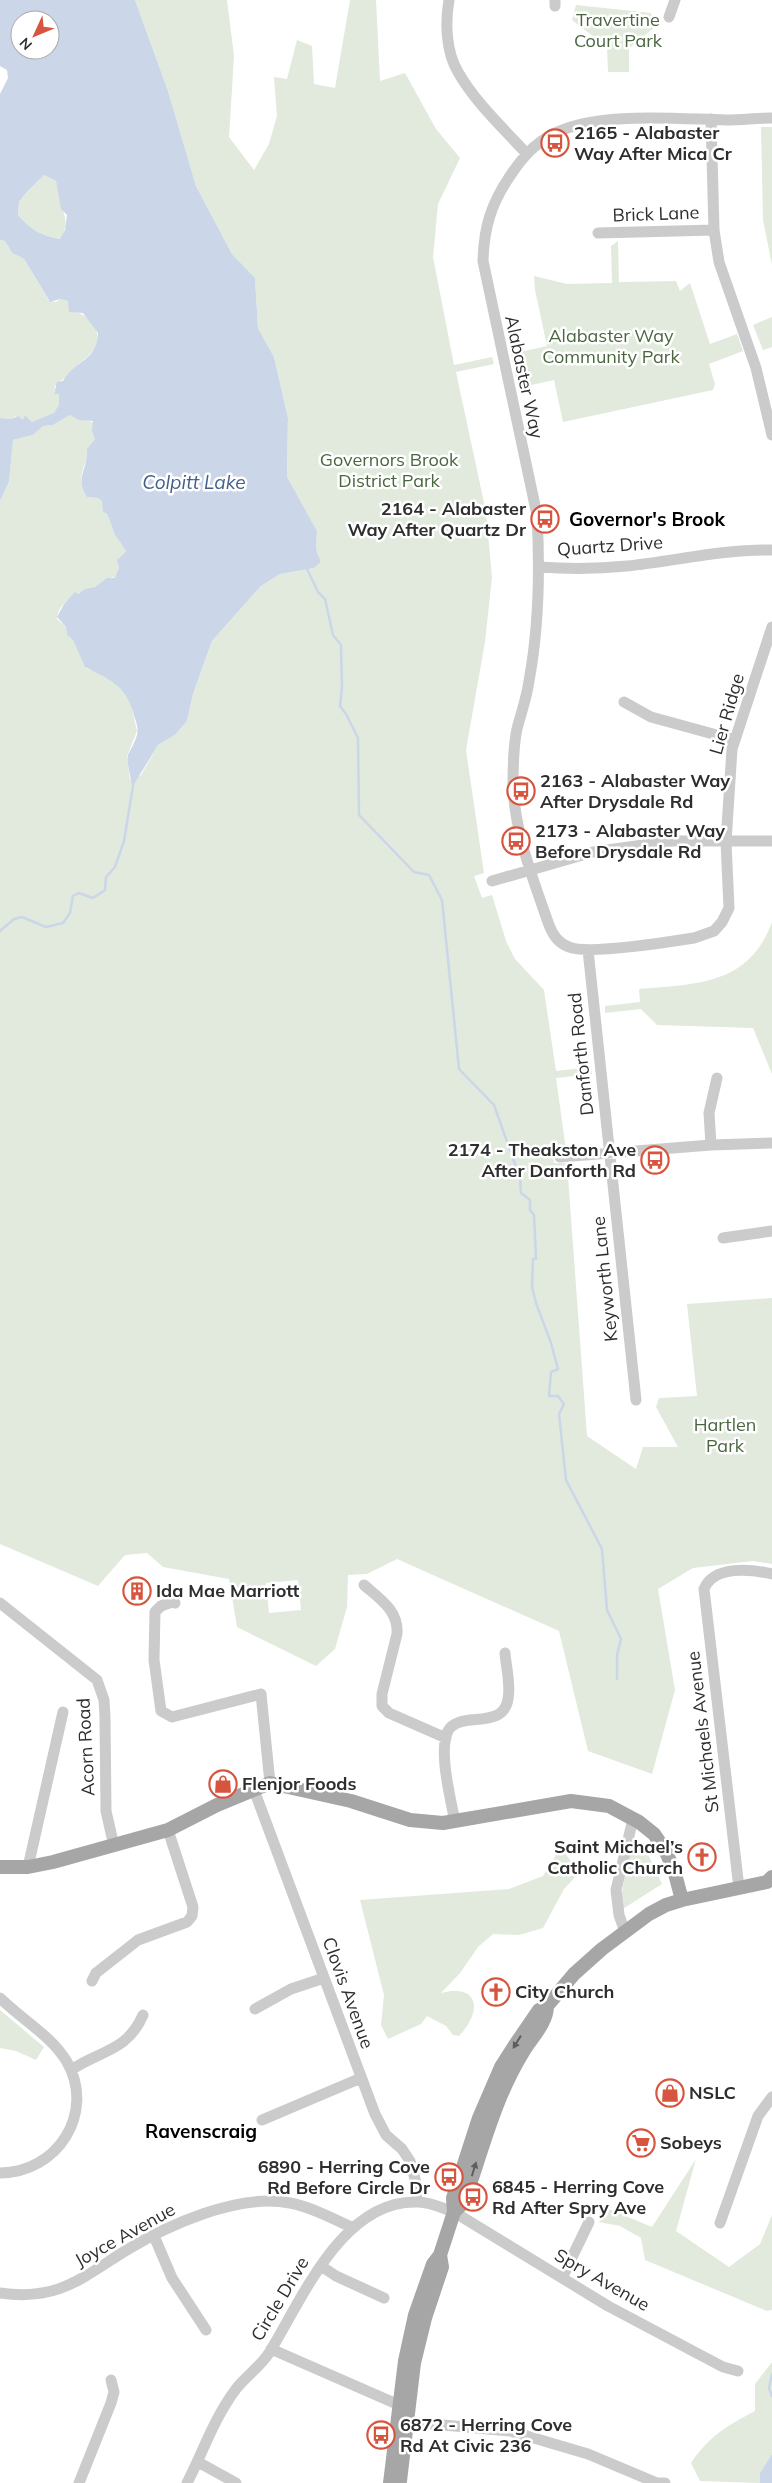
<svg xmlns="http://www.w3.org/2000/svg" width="772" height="2483" font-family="Mulish,sans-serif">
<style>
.green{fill:#e1eadd;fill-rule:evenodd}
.water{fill:#cbd6e9;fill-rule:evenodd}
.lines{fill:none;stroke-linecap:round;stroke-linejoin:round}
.stream{stroke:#cbd6e9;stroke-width:2.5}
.minor{stroke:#cbcbcb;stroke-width:11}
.major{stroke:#a6a6a6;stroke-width:14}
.oneway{fill:#5e5e5e}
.labels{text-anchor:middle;stroke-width:5;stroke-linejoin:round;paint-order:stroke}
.park-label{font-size:18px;fill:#49663f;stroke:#fff}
.poi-label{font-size:18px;font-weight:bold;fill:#2e2e2e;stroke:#fff;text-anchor:start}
.street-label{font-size:18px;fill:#2e2e2e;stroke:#fff}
.water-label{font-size:19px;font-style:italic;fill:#435f8a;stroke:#fff}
.neighbourhood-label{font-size:19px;font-weight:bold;fill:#000;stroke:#fff}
</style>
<rect width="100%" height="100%" fill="#fff"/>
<!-- green -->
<path class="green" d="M135,0H227L234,56L229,137L254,170L269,144L277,116L274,77L287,79L297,40L312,46L314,84L335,88L350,0H376L380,81L405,73L436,129L460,158L438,204L433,257L454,365L492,357L494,364L456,372L486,512L492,577L485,642L466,750L484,873L474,876L482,898L492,895L506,941L515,959L544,990L556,1071L591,1067L592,1074L556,1078L566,1150L552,1151L554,1163H567L587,1436L636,1469L643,1447H678L656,1407L659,1398L697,1396L687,1304L772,1298V1564L753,1561L693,1568L658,1589L675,1690L652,1774L588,1751L559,1631L397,1559L367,1574L348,1575L347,1607L335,1649L316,1666L237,1627L229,1579L163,1567L147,1553L125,1555L98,1586L0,1544V501L9,482L13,440L33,435L43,426L53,425L70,415L95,423V439C91,444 87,450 89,456C81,469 78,484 87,497L98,498L103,501V512L107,514L115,535L126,551L118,559L119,566L115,579L113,577C106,579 100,585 95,587C80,592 59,599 57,619L66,627L67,635L73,640L87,669L99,672L117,684L130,700L137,731L127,756L130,781L141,775L158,745L175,735L187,721L193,694L212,641L261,586L280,574L314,568L321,562L316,549L317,531L287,478L288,418L274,357L258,328L255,278L232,254L196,186L168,91ZM298,1580L301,1610L269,1613L266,1583Z
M576,5L651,13L655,27L629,48V72H608L607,47L572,20Z
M761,127H772V265L763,220Z
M44,175L56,181C58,187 58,194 60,201C65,218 69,221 61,239C41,235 31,230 18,215L19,202L25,194Z
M0,240L5,241L12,253L24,259L49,301L56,302L60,299L68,301L73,312C82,313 86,316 92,323C108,345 86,357 72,370C66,376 62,381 55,386L54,394H59C58,398 60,402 59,406C55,416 42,420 32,422L27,418L23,421L16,416L11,419L0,418Z
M618,241L619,282L676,281L680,291L690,283L710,344L737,334L743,351L709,364L715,384L713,390L563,422L554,380L518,388L511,354L547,346L535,290L534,276L567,284L612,283L611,246Z
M772,317V347L763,350L753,325Z
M772,922V1074L753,1028L657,1025L641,1009L605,1013V1006L640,1002L639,989C697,984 749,985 772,922Z
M633,1835L645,1848L662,1884L618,1912Z
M561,1847L579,1873L564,1889L543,1928L519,1935L493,1934L478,1947L460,1973L441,1993C479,1983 483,2011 459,2036L453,2035L446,2026L427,2016L421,2024L388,2039L381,2025L384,1995L360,1900L509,1889L543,1876Z
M0,2010L44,2047L36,2060L16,2051L0,2048Z
M696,2159L676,2231L729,2267L760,2244L772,2215V2310L767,2311L645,2260L641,2238L620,2226L599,2222L609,2209L652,2227Z
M772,2362V2454L760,2473V2483L700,2481L691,2463C708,2437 728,2425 755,2411V2384Z"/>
<!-- water -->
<path class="water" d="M0,0H135L168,91L196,186L232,254L255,278L258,328L274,357L288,418L287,477L317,531L316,549L321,562L314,568L280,574L261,586L212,641L193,694L187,721L175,735L158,745L133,786C130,781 131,779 130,775C124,749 130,757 137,735C139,726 135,720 133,712C125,685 109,679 85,667L73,640L67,635L66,627L57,617L64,604L75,592L78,594L85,589L95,587L107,578H115L119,567L117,560L126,551L115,535L107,514L103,512L102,501L98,498L87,497C74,478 89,467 87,449L95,439L92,431L93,421L79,420L70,415L53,425L43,426L33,435L13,440L9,482L0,501V418L11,419L18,416L23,420L25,415L32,422L54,413L59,405V394H54L57,382L63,381C73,361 97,362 98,333L83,313L69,312L68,301L60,299L50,302L24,259L12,253L5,241L0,240V94L8,78L7,70L0,66ZM20,20H50V50H20ZM44,175L56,181L61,209L67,215L65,230L60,239C41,235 31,230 18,215L19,202L25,194Z
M772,2454V2483H760V2473Z"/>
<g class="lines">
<!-- stream -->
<path class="stream" d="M307,569L318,592L325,599L333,635L341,645L342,687L340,706L346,714L358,738L359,815L414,872L429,875L442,900L459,1069L494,1105L520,1178L521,1193L530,1200V1210L534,1215L536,1259H533L532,1287L536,1303L551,1343L558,1369L551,1372L549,1396H558L564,1404L559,1414L566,1480L602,1549L607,1610L621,1639L617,1655V1679
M0,931L14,919L22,917L46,927L63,923L70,913L73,896L79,893L93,898L105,890L106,877L115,867L124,841L133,786
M772,2374L769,2388L772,2396"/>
<!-- minor -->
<path class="minor" d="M449,0C445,23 446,52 458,72C475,102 503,128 526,153
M555,0V6
M669,17L675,0
M772,118C757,118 742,120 726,120C676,119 598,111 553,134C534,144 522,158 510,176C491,204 484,227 483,261L537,515C540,570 539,627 529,681C527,697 521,713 517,729C513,747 513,767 513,786C515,834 533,879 549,925C553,935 558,943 569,947C588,955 669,942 694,938L714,931L722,922L729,908L726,842L732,749L772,627
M711,119L714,230L719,262L756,368L772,435
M598,233L714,230
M539,567C568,569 597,569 627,566C675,561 723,549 772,550
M624,702L651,717L735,740
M492,881L593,852L672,841H772
M588,950L636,1400
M711,1145L709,1113L717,1078
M560,1157L711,1145L772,1143
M723,1238L772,1231
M364,1585C380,1599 399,1611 397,1634L382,1694V1706L389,1713L446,1738
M0,1603L97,1680L104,1700L105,1717L106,1811L114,1846
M175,1603L172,1602L161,1606L155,1612L154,1660L161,1711L172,1717L261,1694L270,1783
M254,1790L375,2114L386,2135L402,2149L410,2161L415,2179L417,2202
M455,1822C451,1800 438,1751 448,1731C459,1710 503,1731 508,1699C511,1685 506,1667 505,1653
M28,1867L63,1712
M739,1888L704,1589C714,1565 751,1569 772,1574
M625,1932L619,1915L616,1890L633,1819
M92,1981L96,1973L138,1940L187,1922L192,1916L193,1907L168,1830
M0,1998C21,2019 52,2036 67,2062C96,2113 57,2173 0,2173
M255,2009L291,1989L324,1978
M71,2070C100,2050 127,2052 143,2015
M262,2120L361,2078
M720,2223L758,2116L772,2097
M154,2236L172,2278L206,2330
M321,2266L336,2276L384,2298
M562,2278L589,2222
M0,2293C57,2301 79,2280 125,2251C168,2225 238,2193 290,2203C311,2207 334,2219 353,2228
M271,2349L399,2405
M399,2421L510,2431L588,2454L657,2483H665
M198,2462L236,2483
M79,2483L111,2403L114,2392L111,2380
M187,2483C203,2452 214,2418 236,2389C246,2376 260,2367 269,2353C302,2300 342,2199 418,2202C430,2202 442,2208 454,2212L608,2306L723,2367L738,2371"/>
<!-- major -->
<path class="major" d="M0,1867H28L53,1862L168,1830L217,1805L270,1783L351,1801L410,1820L443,1823L571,1801L609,1806L639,1822L654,1834L665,1850L674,1870L682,1900
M454,2212L464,2202C482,2151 494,2099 523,2052C532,2037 547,2023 547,2006
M400,2481L414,2363L425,2318L442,2267L440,2255
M390,2483L405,2361L415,2315L433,2264L440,2255L454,2212L453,2198L479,2118L501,2067L515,2045L539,2010L547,2006L574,1974L602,1949L649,1914L666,1905L682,1900L767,1882L772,1877"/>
</g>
<!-- one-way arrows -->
<defs><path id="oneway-solid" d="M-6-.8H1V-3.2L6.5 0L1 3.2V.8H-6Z" transform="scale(1.25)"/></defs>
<g class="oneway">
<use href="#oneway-solid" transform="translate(517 2042) rotate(122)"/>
<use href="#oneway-solid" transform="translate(474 2169) rotate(-73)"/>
</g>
<!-- icons -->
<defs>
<g id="bus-ring" transform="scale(1.4375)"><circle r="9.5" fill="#fff" stroke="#d7543e" stroke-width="1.5"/><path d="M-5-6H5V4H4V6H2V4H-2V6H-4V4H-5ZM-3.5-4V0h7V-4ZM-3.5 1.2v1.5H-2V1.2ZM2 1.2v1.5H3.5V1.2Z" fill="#d7543e"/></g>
<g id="building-ring" transform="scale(1.4375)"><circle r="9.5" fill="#fff" stroke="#d7543e" stroke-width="1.5"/><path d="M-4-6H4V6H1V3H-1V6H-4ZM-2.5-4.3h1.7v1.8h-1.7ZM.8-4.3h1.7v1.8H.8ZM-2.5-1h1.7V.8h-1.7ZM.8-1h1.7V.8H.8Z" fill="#d7543e"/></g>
<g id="shop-ring" transform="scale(1.4375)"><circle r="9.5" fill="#fff" stroke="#d7543e" stroke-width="1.5"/><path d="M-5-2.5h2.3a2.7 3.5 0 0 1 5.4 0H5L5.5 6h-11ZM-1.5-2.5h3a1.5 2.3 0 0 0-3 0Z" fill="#d7543e"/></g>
<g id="church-ring" transform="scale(1.4375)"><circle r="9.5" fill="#fff" stroke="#d7543e" stroke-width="1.5"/><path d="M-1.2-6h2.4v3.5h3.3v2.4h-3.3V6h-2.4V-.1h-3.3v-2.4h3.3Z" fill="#d7543e"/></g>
<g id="supermarket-ring" transform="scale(1.4375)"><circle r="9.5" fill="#fff" stroke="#d7543e" stroke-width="1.5"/><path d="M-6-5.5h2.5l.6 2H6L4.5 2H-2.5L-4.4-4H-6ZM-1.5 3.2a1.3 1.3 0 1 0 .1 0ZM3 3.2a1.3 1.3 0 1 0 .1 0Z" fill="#d7543e"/></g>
</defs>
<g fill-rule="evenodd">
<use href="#bus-ring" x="555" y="143"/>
<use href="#bus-ring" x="545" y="519"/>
<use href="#bus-ring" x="521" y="791"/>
<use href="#bus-ring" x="516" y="841"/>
<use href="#bus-ring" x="655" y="1160"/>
<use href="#building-ring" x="137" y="1591"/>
<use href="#shop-ring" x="223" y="1784"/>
<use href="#church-ring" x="702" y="1857"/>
<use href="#church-ring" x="496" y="1992"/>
<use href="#shop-ring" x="670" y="2093"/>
<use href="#supermarket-ring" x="641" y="2143"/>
<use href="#bus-ring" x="449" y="2177"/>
<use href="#bus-ring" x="473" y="2197"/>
<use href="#bus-ring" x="381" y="2435"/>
</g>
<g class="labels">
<!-- park labels -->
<g class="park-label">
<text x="618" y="26">Travertine<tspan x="618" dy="21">Court Park</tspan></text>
<text x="611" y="342">Alabaster Way<tspan x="611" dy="21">Community Park</tspan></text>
<text x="389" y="466">Governors Brook<tspan x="389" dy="21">District Park</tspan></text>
<text x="725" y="1431">Hartlen<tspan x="725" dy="21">Park</tspan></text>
</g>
<!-- poi labels -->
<g class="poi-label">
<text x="574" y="139">2165 - Alabaster<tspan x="574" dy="21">Way After Mica Cr</tspan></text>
<text x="526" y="515" text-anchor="end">2164 - Alabaster<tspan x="526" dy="21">Way After Quartz Dr</tspan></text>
<text x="540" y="787">2163 - Alabaster Way<tspan x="540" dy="21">After Drysdale Rd</tspan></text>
<text x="535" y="837">2173 - Alabaster Way<tspan x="535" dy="21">Before Drysdale Rd</tspan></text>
<text x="636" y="1156" text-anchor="end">2174 - Theakston Ave<tspan x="636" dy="21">After Danforth Rd</tspan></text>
<text x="156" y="1597">Ida Mae Marriott</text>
<text x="242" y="1790">Flenjor Foods</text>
<text x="683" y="1853" text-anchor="end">Saint Michael’s<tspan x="683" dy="21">Catholic Church</tspan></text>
<text x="515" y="1998">City Church</text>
<text x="689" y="2099">NSLC</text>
<text x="660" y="2149">Sobeys</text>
<text x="430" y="2173" text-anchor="end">6890 - Herring Cove<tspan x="430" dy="21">Rd Before Circle Dr</tspan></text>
<text x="492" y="2193">6845 - Herring Cove<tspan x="492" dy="21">Rd After Spry Ave</tspan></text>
<text x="400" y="2431">6872 - Herring Cove<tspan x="400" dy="21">Rd At Civic 236</tspan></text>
</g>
<!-- street labels -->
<g class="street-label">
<text transform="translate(656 214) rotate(-2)" y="6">Brick Lane</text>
<text transform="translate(524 377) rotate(78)" y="6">Alabaster Way</text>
<text transform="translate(610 546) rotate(-4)" y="6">Quartz Drive</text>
<text transform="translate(727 714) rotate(-74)" y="6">Lier Ridge</text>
<text transform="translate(581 1054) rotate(-96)" y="6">Danforth Road</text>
<text transform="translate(605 1279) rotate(-96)" y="6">Keyworth Lane</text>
<text transform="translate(703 1732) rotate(-97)" y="6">St Michaels Avenue</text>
<text transform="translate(86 1747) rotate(-93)" y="6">Acorn Road</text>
<text transform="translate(348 1993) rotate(70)" y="6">Clovis Avenue</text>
<text transform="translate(125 2235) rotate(-29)" y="6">Joyce Avenue</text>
<text transform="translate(602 2280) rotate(30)" y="6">Spry Avenue</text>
<text transform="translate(280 2299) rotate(-59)" y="6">Circle Drive</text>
</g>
<!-- water labels -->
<g class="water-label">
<text x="194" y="489">Colpitt Lake</text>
</g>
<!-- neighbourhood labels -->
<g class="neighbourhood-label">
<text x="647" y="526">Governor's Brook</text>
<text x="201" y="2138">Ravenscraig</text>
</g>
</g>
<!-- north arrow -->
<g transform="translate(35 35) rotate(226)"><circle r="24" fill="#ffffff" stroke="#ababab"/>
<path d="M0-4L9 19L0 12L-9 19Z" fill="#d7543e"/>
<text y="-8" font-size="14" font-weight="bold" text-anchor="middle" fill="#2e2e2e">N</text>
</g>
</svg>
